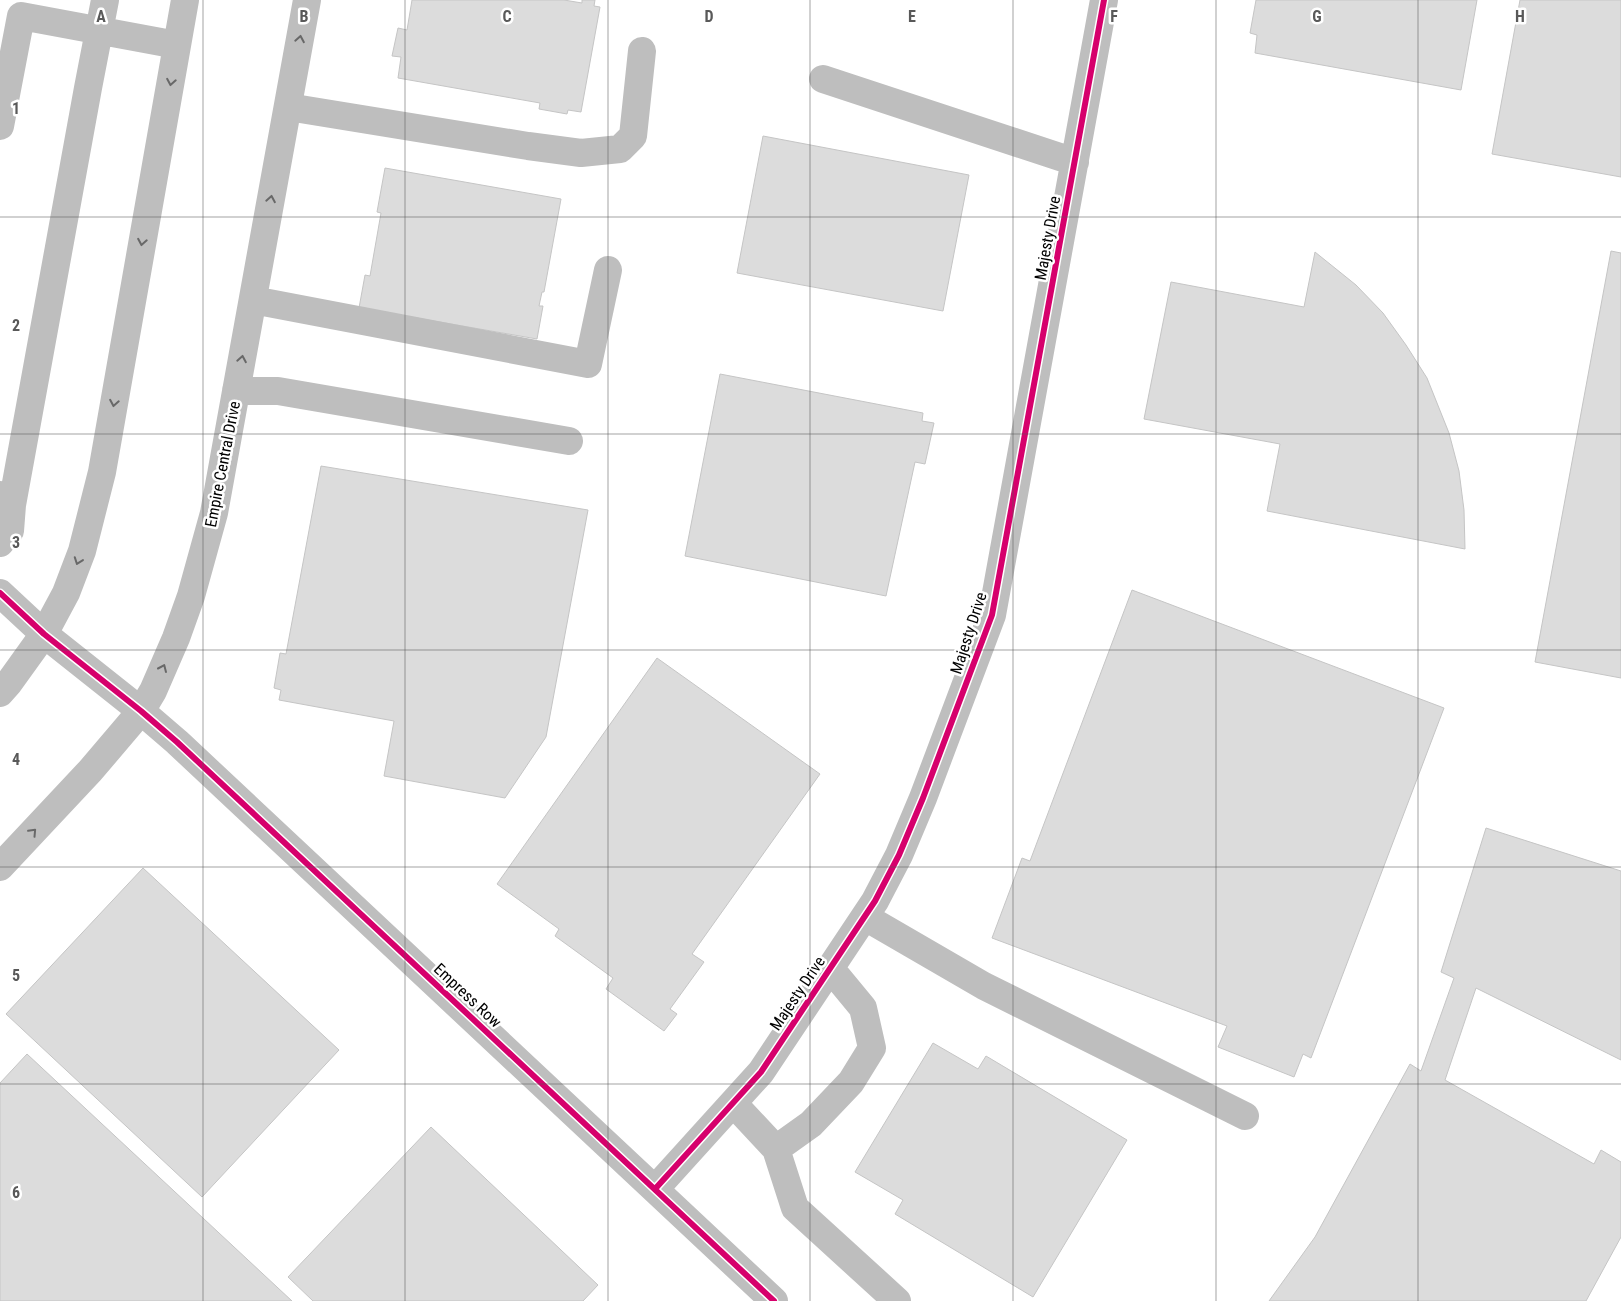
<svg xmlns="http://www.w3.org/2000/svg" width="1621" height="1301" font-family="'Roboto Condensed',sans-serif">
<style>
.building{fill:#dcdcdc;stroke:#c5c5c5}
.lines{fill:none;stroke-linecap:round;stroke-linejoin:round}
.minor{stroke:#bebebe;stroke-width:28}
.cycleway-casing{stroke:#fff;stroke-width:9}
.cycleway{stroke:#d6006c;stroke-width:6}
.oneway{stroke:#686868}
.grid{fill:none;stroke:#595959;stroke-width:1;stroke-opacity:0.55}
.labels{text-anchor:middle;stroke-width:5;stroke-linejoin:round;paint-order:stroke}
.street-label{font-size:16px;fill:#000;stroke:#fff}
.grid-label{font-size:16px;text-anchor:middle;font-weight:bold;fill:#595959;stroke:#fff;stroke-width:5;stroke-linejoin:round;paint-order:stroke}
</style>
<rect width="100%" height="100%" fill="#fff"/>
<!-- building -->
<path class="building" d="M412,0H564L582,3V0H595L594,6L600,7L581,112L568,110L567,114L539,109L540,103L398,78L401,57L392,56L398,28L407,30Z
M1256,0H1477L1461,90L1255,53L1257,35L1250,33Z
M1520,0H1621V177L1492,154Z
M763,136L969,175L943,311L737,273Z
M385,168L561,199L544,292H542L539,306H543L537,339L359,308L365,275L370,276L381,213L377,212Z
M1611,251L1621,253V678L1535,662Z
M1315,252L1356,285L1383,313L1406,345L1427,378L1449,433L1459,471L1464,510L1465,549L1267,511L1280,444L1144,419L1171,282L1304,307Z
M720,374L923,413L922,421L934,423L925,464L915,462L886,596L685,556Z
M321,466L588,510L546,737L505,798L384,776L394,721L279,700L281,690L274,688L280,653L286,654Z
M1132,590L1444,708L1311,1058L1303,1054L1294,1077L1218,1047L1227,1026L992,938L1022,858L1030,861Z
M657,658L820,774L692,954L704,962L670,1009L677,1014L664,1031L606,989L613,978L555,936L559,929L497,884Z
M1486,828L1621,871V1060L1476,988L1445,1080L1594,1164L1601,1150L1621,1162V1237L1586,1301H1269L1315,1237L1410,1064L1421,1071L1454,978L1441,972Z
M143,868L339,1050L202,1197L6,1014Z
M933,1043L978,1069L986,1056L1127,1140L1033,1297L895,1214L903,1200L855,1172Z
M27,1054L292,1301H0V1083Z
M431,1127L598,1285L583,1301H313L288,1277Z"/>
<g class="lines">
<!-- minor -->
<path class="minor" d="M823,79L1075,162
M288,107L528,146L581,153L620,149L633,136L642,51
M0,126L21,16L177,45
M253,300L588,364L608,270
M236,391H278L569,441
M0,495L12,505L88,88L105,0
M0,543L10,531L12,505
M0,593L44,634L141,711L177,742L774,1301
M0,693L8,684L44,634L66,593L82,551L102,472L185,0
M0,867L90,771L141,711L153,691L176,638L191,596L214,513L307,0
M865,917L984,986L1245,1116
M733,1103L776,1149L795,1208L897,1301
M776,1149L811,1124L851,1082L872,1048L863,1008L830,968
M655,1189L761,1072L875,901L899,855L923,798L992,615L1104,0"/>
<!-- cycleway casing -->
<g class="cycleway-casing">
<path id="cycleway" d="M0,593L44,634L141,711L177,742L774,1301
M655,1189L761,1072L875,901L899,855L923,798L992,615L1104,0"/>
</g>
<!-- cycleway -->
<use href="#cycleway" class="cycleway"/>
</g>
<!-- one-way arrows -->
<defs><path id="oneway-chevron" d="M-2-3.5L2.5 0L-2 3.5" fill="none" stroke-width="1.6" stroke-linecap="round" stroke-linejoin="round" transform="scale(1.25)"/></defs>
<g class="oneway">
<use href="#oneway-chevron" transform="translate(300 39) rotate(-80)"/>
<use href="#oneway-chevron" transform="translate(171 82) rotate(100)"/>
<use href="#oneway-chevron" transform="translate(271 199) rotate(-80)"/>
<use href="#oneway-chevron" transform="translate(142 242) rotate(100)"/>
<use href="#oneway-chevron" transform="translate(242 359) rotate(-80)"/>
<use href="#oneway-chevron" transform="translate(114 403) rotate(100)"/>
<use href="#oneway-chevron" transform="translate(78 561) rotate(110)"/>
<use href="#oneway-chevron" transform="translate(163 668) rotate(-66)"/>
<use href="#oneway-chevron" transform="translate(33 832) rotate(-47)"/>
</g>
<!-- grid -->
<path class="grid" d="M203,0V1301M405,0V1301M608,0V1301M810,0V1301M1013,0V1301M1216,0V1301M1418,0V1301M0,217H1621M0,434H1621M0,650H1621M0,867H1621M0,1084H1621"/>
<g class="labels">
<!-- street labels -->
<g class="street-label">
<text transform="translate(1047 238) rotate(-80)" y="6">Majesty Drive</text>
<text transform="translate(222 464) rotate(-79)" y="6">Empire Central Drive</text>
<text transform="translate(968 633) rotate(-72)" y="6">Majesty Drive</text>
<text transform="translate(797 993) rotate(-56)" y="6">Majesty Drive</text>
<text transform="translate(468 995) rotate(43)" y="6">Empress Row</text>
</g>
</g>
<g class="grid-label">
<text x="101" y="22">A</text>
<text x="304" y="22">B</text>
<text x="507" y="22">C</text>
<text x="709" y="22">D</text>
<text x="912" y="22">E</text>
<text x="1114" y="22">F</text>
<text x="1317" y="22">G</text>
<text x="1520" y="22">H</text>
<text x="16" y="114">1</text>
<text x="16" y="331">2</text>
<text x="16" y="548">3</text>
<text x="16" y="765">4</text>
<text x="16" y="981">5</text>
<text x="16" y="1198">6</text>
</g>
</svg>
